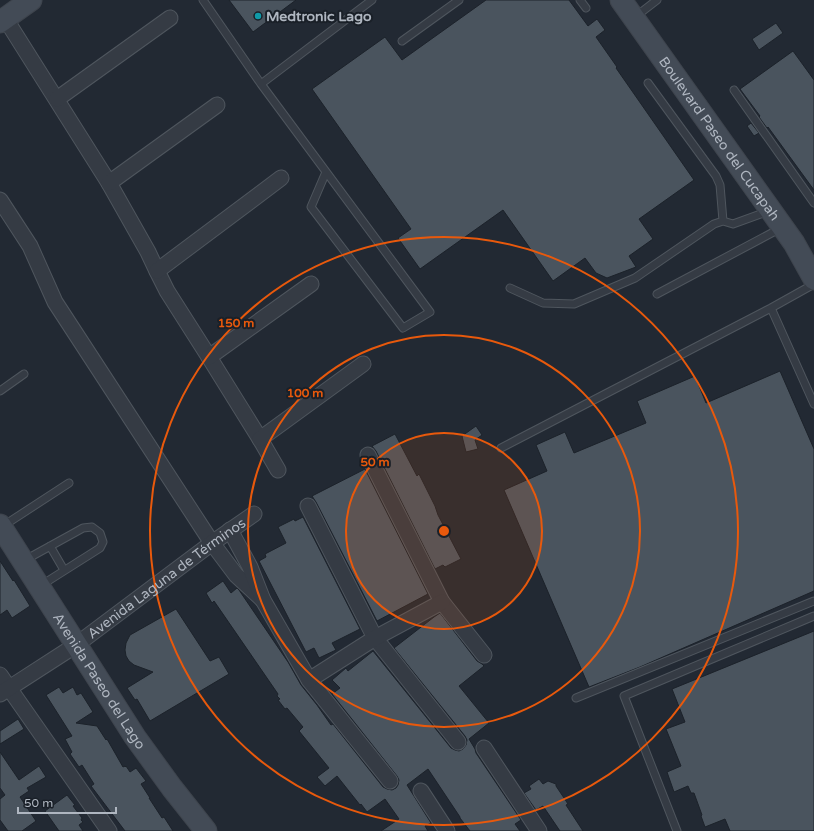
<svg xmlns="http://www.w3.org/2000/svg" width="814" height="831" font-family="'Varela Round',sans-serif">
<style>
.building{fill:#4a545e;stroke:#1c222a}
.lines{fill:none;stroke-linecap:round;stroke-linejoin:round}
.lane-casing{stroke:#4f565e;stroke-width:9}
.street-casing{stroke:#4f565e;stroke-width:17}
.secondary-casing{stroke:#3e444d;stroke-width:23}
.lane{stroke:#353b44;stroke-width:7}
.street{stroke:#353b44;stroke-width:15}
.secondary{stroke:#434b56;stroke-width:21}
.ring{fill:none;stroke:#e8590c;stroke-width:2}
.culture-dot{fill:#0f9aa8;stroke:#1a2028;stroke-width:1.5}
.labels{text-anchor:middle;stroke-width:4;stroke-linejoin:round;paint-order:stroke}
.poi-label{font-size:14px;font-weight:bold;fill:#afb6c0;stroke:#1a2028;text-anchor:start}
.street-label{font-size:14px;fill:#afb6c0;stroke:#1a2028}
.centre{fill:#e8590c;stroke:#1a2028;stroke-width:2}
.ring-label{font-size:12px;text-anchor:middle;font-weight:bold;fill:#e8590c;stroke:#1a2028;stroke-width:4;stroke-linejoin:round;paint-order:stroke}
</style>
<rect width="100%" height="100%" fill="#222933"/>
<!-- building -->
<path class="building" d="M229,0H296L253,32Z
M486,0H569L588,26L597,19L605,30L596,37L617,67L616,68L694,180L639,219L653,239L629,256L636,267L607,278L596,273L585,258L553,281L503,210L420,269L398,238L411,229L312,89L385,37L402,60Z
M776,23L783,33L759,50L752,39Z
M793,51L814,80V190L768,127L767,128L759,117L760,116L740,89Z
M751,123L759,133L754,136L747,126Z
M780,371L814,449V591L640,667L589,687L504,490L547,471L536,445L565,432L574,453L646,423L637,401L695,376L706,403Z
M476,426L482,435L475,440L478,449L466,452L462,436Z
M395,434L417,476L419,474L435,506L438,515L461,559L445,567L443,565L435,569L376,451L372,446Z
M365,469L428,594L377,621L316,502L312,496Z
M303,517L360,629L332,643L336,650L319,658L314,648L306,652L259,561L266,557L265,554L286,543L278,527L294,519L295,521Z
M0,561L13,581L14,580L30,606L12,618L7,610L0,615Z
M223,581L231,593L237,588L239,590L288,662L301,685L317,705L331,725L333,724L383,787L387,789L392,790L396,788L398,785L399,780L397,776L332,694L340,688L332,680L346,668L348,671L373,651L451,748L455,750L459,751L463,749L466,745L467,740L465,736L394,648L434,617L440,613L477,661L482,664L484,666L459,686L489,723L469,739L475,749L476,753L521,820L515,824L520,831H470L460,818V817L428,769L407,785L431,823L425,826L428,831H381L399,819L385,799L367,812L361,804L360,805L337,776L325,786L317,777L329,768L299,731L303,727L287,708L285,709L278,700L280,699L277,696L278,694L214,601L212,603L206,593Z
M176,609L210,661L219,657L229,674L150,721L137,699L135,700L127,688L153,672L134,665L129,661L126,656L125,650L126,643L130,635Z
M814,631V831H730L725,819L705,827L701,816L702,815L694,793H691L688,786L674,792L667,772L681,766L666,729L685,722L672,689Z
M59,687L63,693L73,687L77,695L81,693L93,712L76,723L97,726L106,740L107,739L123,767L125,766V767L126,766L130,772L136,768L146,781L141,784L150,798H149L162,818L164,817L173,831H125L91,786L94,784L82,765L79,767L70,754L72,752L65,739L72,736L46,695Z
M18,719L24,729L0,744V731Z
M0,752L19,780L39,766L46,777L27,788L29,791L20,797L36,821L22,831H8L0,820V799L5,795L0,788Z
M539,779L543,784L548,781L556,784V786L568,804L566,805L583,831H560L543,806L536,810L524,793L531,789L529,786Z
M67,795L75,805L73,806L82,818L81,820L83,822L79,825L83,831H59L45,811Z"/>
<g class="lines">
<!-- lane casing -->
<g class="lane-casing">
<path id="lane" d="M203,0L261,84L430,312L403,328L311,207L326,172
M580,0L586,8
M635,17L657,0
M402,41L459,0
M648,83L716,176L720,185L723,221
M261,84L372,0
M734,90L814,203
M510,288L543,303L574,304L635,278L714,224L723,221L733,224L769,211
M657,294L781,228
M771,308L814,404
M0,391L24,374
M501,448L771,308L814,284
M3,526L69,483
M50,546L64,570
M25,560L83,528L92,527L100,533L103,542L100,548L40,586
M576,698L814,601
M677,831L624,696L814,616"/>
</g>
<!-- street casing -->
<g class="street-casing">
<g id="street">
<path d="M5,18L109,183L148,252L157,271L167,291L209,357L260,439L278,470"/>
<path d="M57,99L170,18"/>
<path d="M109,183L217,105"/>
<path d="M0,200L30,246L55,302L212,543L236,575L263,600"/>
<path d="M157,271L281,178"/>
<path d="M209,357L311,284"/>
<path d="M260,439L363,364"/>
<path d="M368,455L442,602L484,655"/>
<path d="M308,506L375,638L458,742"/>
<path d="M230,530L250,567L263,600L309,680L390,781"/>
<path d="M0,675L9,688L109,831"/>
<path d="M309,680L375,638L442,602"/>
<path id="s1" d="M0,694L76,645L212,543L254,514"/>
<path d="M484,748L539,831"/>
<path d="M421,791L447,831"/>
</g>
</g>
<!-- secondary casing -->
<g class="secondary-casing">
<g id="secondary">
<path id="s2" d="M621,0L794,243L814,279"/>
<path d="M0,22L31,0"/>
<path id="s3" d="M0,525L135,737L172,788L206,831"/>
</g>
</g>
<!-- lane -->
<use href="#lane" class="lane"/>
<!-- street -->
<use href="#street" class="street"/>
<!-- secondary -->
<use href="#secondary" class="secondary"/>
</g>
<!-- distance rings -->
<circle cx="444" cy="531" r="98" fill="#e8590c" fill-opacity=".12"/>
<g class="ring">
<circle cx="444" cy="531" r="98"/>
<circle cx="444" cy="531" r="196"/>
<circle cx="444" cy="531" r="294"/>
</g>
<!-- markers -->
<circle class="culture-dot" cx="258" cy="16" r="4"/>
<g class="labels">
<!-- poi labels -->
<g class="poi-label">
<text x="266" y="21">Medtronic Lago</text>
</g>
<!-- street labels -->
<g class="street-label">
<text dy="5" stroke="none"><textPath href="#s2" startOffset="170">Boulevard Paseo del Cucapah</textPath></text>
<text dy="5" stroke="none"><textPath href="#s1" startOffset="203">Avenida Laguna de Términos</textPath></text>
<text dy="5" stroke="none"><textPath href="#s3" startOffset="185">Avenida Paseo del Lago</textPath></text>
</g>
</g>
<circle cx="444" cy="531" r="6" class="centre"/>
<g class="ring-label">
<text x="236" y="327">150 m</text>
<text x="305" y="397">100 m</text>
<text x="375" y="466">50 m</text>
</g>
<!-- scale -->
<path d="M18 807v6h98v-6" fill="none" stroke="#afb6c0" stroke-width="2"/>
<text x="24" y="807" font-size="12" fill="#afb6c0" stroke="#1a2028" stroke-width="3" paint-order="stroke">50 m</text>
</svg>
